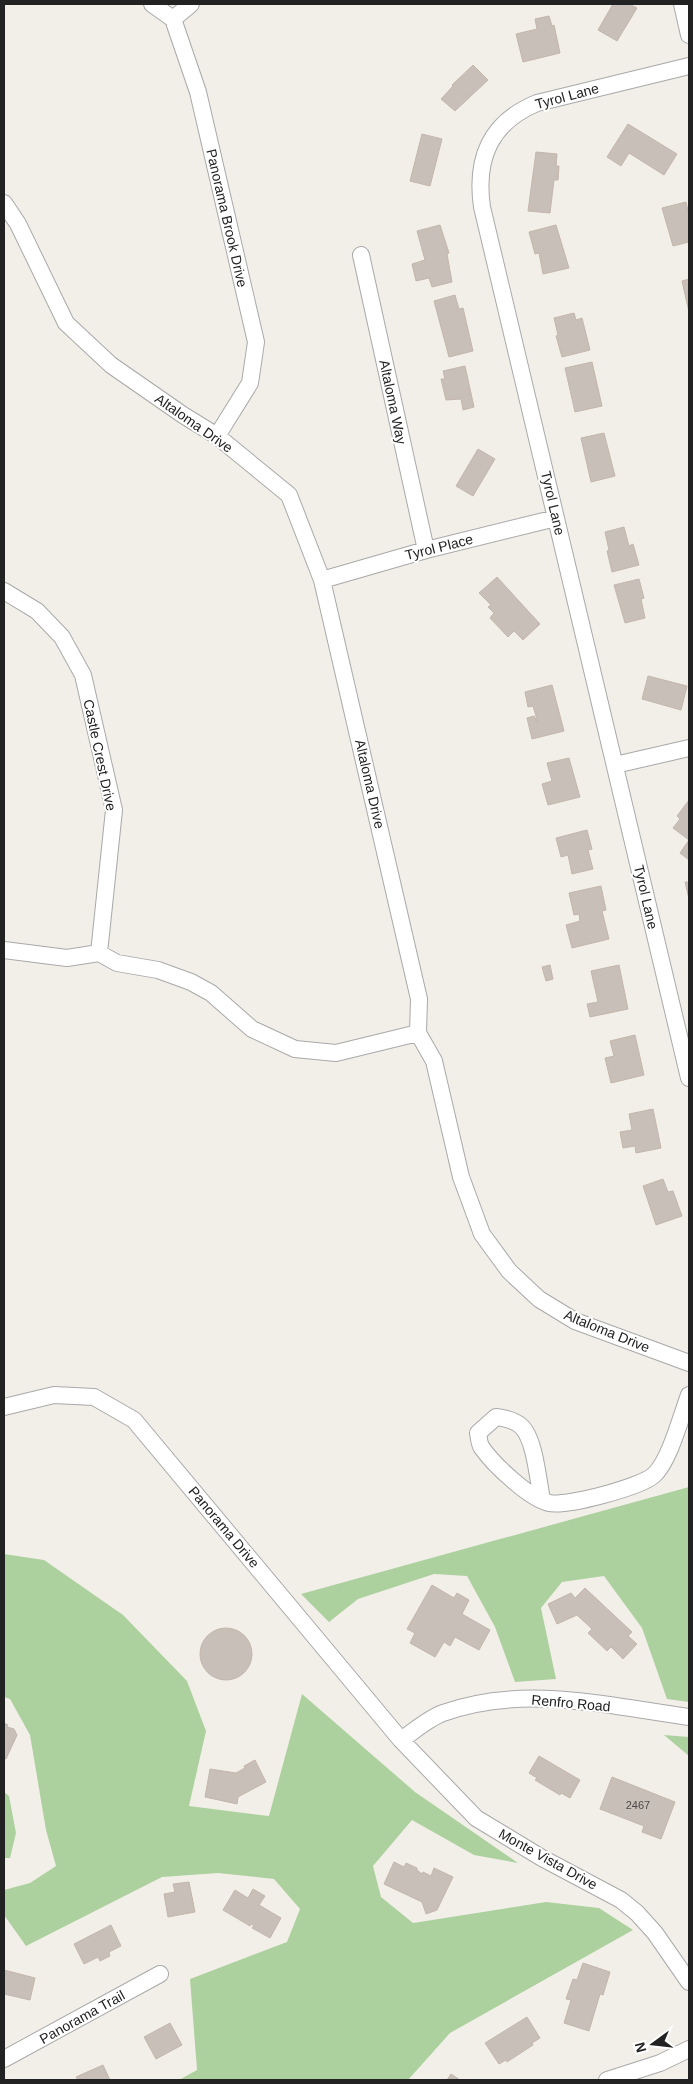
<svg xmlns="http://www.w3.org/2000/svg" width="693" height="2084" font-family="Arial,sans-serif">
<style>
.forest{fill:#add19e}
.building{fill:#c7bfb8;stroke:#c4b6ab}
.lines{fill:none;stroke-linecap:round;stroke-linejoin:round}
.minor-casing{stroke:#a9a9a9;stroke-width:18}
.minor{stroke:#fff;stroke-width:16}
.labels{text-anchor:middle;stroke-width:4;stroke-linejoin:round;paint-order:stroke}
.number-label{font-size:11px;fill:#4b4948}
.street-label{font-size:14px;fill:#222;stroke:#fff}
</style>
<rect width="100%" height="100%" fill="#f2efe9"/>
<!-- forest -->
<path class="forest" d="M689,1487V1702L667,1699L642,1628L604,1576L562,1582L541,1608L556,1679L515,1682L495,1627L467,1576L434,1574L358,1599L329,1622L301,1594Z
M4,1554L44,1560L123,1615L187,1681L206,1731L189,1806L269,1816L302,1694L415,1792L518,1863L474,1855L412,1820L373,1866L381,1897L413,1923L546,1902L599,1908L633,1930L450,2033L408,2080H179L197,2070L190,1979L287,1942L300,1909L274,1879L218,1873L162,1877L26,1946L4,1915V1890L30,1883L56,1866L46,1830L30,1735L10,1699L4,1697Z
M664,1735L689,1737V1756Z
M4,1792L9,1796L16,1833L10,1858H4Z"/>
<!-- building -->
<path class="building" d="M613,4H629L637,8L617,41L598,30Z
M549,16L552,26L554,25L560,53L523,62L516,34L537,29L535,19Z
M473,65L488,80L455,111L441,99L453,86L452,85Z
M628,124L677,154L664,175L629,153L621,166L607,157Z
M422,134L442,139L430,186L410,181Z
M536,152L557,154L556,166H559L558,180H554L550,213L528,211Z
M686,202L689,215V242L673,246L662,208Z
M440,225L449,253L447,254L452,282L432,287L429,278L416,281L412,264L425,260L417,231Z
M556,225L569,268L543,274L539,253L535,254L529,232Z
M689,279V312L682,281Z
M455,295L459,309L463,308L473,351L449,357L434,301Z
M574,313L576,320L582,318L590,350L562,357L556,336L558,335L554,318Z
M592,362L602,406L575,412L565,368Z
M465,366L474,407L463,410L461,399L446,400L441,379H445L443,371Z
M604,433L615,476L591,482L581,438Z
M478,449L495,459L473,496L456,486Z
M624,527L629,546L633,544L639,565L612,572L607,551L609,550L605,532Z
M497,577L540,624L523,640L514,631L508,637L490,618L494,613L488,607L491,605L479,593Z
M639,579L644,598L641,599L645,618L625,623L614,585Z
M648,676L687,686L681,710L642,699Z
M552,685L564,731L532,739L527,718L534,716L538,723L533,706L528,707L525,692Z
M569,758L580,797L548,805L542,784L552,781L547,763Z
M689,800V860L680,853L689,840L673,828L680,819L677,816Z
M587,830L592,849L588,850L593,869L572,874L568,855L561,857L556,838Z
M685,882H689V899Z
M601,886L606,910L602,911L609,939L572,948L566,925L580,921L579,914L574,915L569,893Z
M550,965L553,979L546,981L542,967Z
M619,965L628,1009L590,1017L587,1004L598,1002L591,971Z
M635,1035L644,1075L611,1083L605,1058L614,1056L610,1041Z
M653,1109L661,1148L636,1153L635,1146L623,1148L620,1132L632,1130L629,1114Z
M663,1179L668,1192L673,1191L682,1216L656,1225L643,1186Z
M432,1585L454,1598L457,1593L469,1600L462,1614L490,1630L479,1650L455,1637L450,1646L444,1642L435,1657L410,1643L415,1633L407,1629Z
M585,1588L632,1632L628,1636L637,1644L623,1659L611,1647L607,1651L588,1633L592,1629L577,1615L557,1624L548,1604L571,1593L575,1598Z
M200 1654a26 26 0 1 1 52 0a26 26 0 1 1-52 0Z
M4,1723L8,1725L7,1727L14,1729L17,1735L6,1759L4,1758Z
M539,1756L580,1780L570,1798L561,1793L560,1795L535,1780L537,1778L529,1773Z
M255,1760L266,1782L238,1797L237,1804L205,1797L210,1769L236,1773L245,1768L244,1766Z
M612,1777L675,1802L661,1839L642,1832L644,1826L600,1809Z
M394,1862L404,1867L406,1863L417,1868V1870L422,1874L423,1872L431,1876L434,1868L453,1877L437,1910L426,1914L422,1902L384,1884Z
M189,1882L195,1912L168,1917L164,1894L175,1892L173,1884Z
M253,1889L265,1896L259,1905L281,1918L270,1938L252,1928L254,1925L251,1924L250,1926L223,1910L235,1890L248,1898Z
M111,1925L121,1946L109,1952L110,1956L100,1961L98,1957L84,1964L74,1944Z
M583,1963L610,1972L603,1995L600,1994L589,2031L564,2023L571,2000L566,1999L573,1979L577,1980Z
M4,1970L35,1978L30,2000L4,1994Z
M527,2017L540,2038L532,2043L533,2045L507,2062L506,2060L499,2064L485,2043Z
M170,2023L182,2045L156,2059L144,2037Z
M103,2065L110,2080H78L76,2077Z
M451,2074L460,2080H447Z"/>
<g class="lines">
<!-- minor casing -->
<g class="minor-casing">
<path id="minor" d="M152,4L173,19L198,92L256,342L250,383L217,436
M682,4L689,35
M173,19L191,4
M689,66L537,103C491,122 475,158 482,207L689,1078
M4,203L18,224L66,323L111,365L183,415L217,436L289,495L322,580L419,999L418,1033L434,1061L461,1177L482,1234L509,1271L539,1299L575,1321L689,1363
M361,255L426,550
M322,580L426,550L556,518
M4,591L37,611L62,637L83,675L114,810L99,953
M615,765L689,748
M4,950L67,958L99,953L117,963L158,970L191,982L211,993L252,1029L295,1049L336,1053L418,1033
M4,1407L54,1395L94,1397L134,1420L401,1740L476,1818L542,1858L621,1900L637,1913L655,1933L689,1982
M542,1499C538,1481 535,1440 522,1427C515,1420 505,1418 496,1417L478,1433C479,1438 479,1444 482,1448C494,1465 529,1498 549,1503C566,1507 641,1487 654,1475C670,1460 681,1416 689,1395
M401,1740C414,1731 429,1718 443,1713C523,1684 608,1706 689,1717
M4,2059L160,1974
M607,2080L660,2063L689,2049"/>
</g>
<!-- minor -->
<use href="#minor" class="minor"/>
</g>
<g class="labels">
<!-- number labels -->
<g class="number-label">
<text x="638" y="1809">2467</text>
</g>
<!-- street labels -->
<g class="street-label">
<text transform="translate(567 96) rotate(-15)" y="5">Tyrol Lane</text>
<text transform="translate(227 218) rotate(77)" y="5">Panorama Brook Drive</text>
<text transform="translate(393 402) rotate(78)" y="5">Altaloma Way</text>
<text transform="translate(194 423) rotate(35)" y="5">Altaloma Drive</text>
<text transform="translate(553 503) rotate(77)" y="5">Tyrol Lane</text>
<text transform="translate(439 547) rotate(-14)" y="5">Tyrol Place</text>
<text transform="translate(100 755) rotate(78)" y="5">Castle Crest Drive</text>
<text transform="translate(370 784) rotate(77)" y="5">Altaloma Drive</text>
<text transform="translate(646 897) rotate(77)" y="5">Tyrol Lane</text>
<text transform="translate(607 1331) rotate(22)" y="5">Altaloma Drive</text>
<text transform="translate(224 1527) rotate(50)" y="5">Panorama Drive</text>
<text transform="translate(571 1703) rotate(5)" y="5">Renfro Road</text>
<text transform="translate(548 1859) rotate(29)" y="5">Monte Vista Drive</text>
<text transform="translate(82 2017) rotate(-29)" y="5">Panorama Trail</text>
</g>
</g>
<!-- border -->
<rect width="693" height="2084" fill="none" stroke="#222222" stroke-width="10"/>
<!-- north arrow -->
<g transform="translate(653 2044) rotate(255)" stroke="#ffffff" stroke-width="4" paint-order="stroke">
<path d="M0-4L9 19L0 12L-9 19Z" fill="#222222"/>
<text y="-8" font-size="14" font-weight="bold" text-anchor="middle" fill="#222222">N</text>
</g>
</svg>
